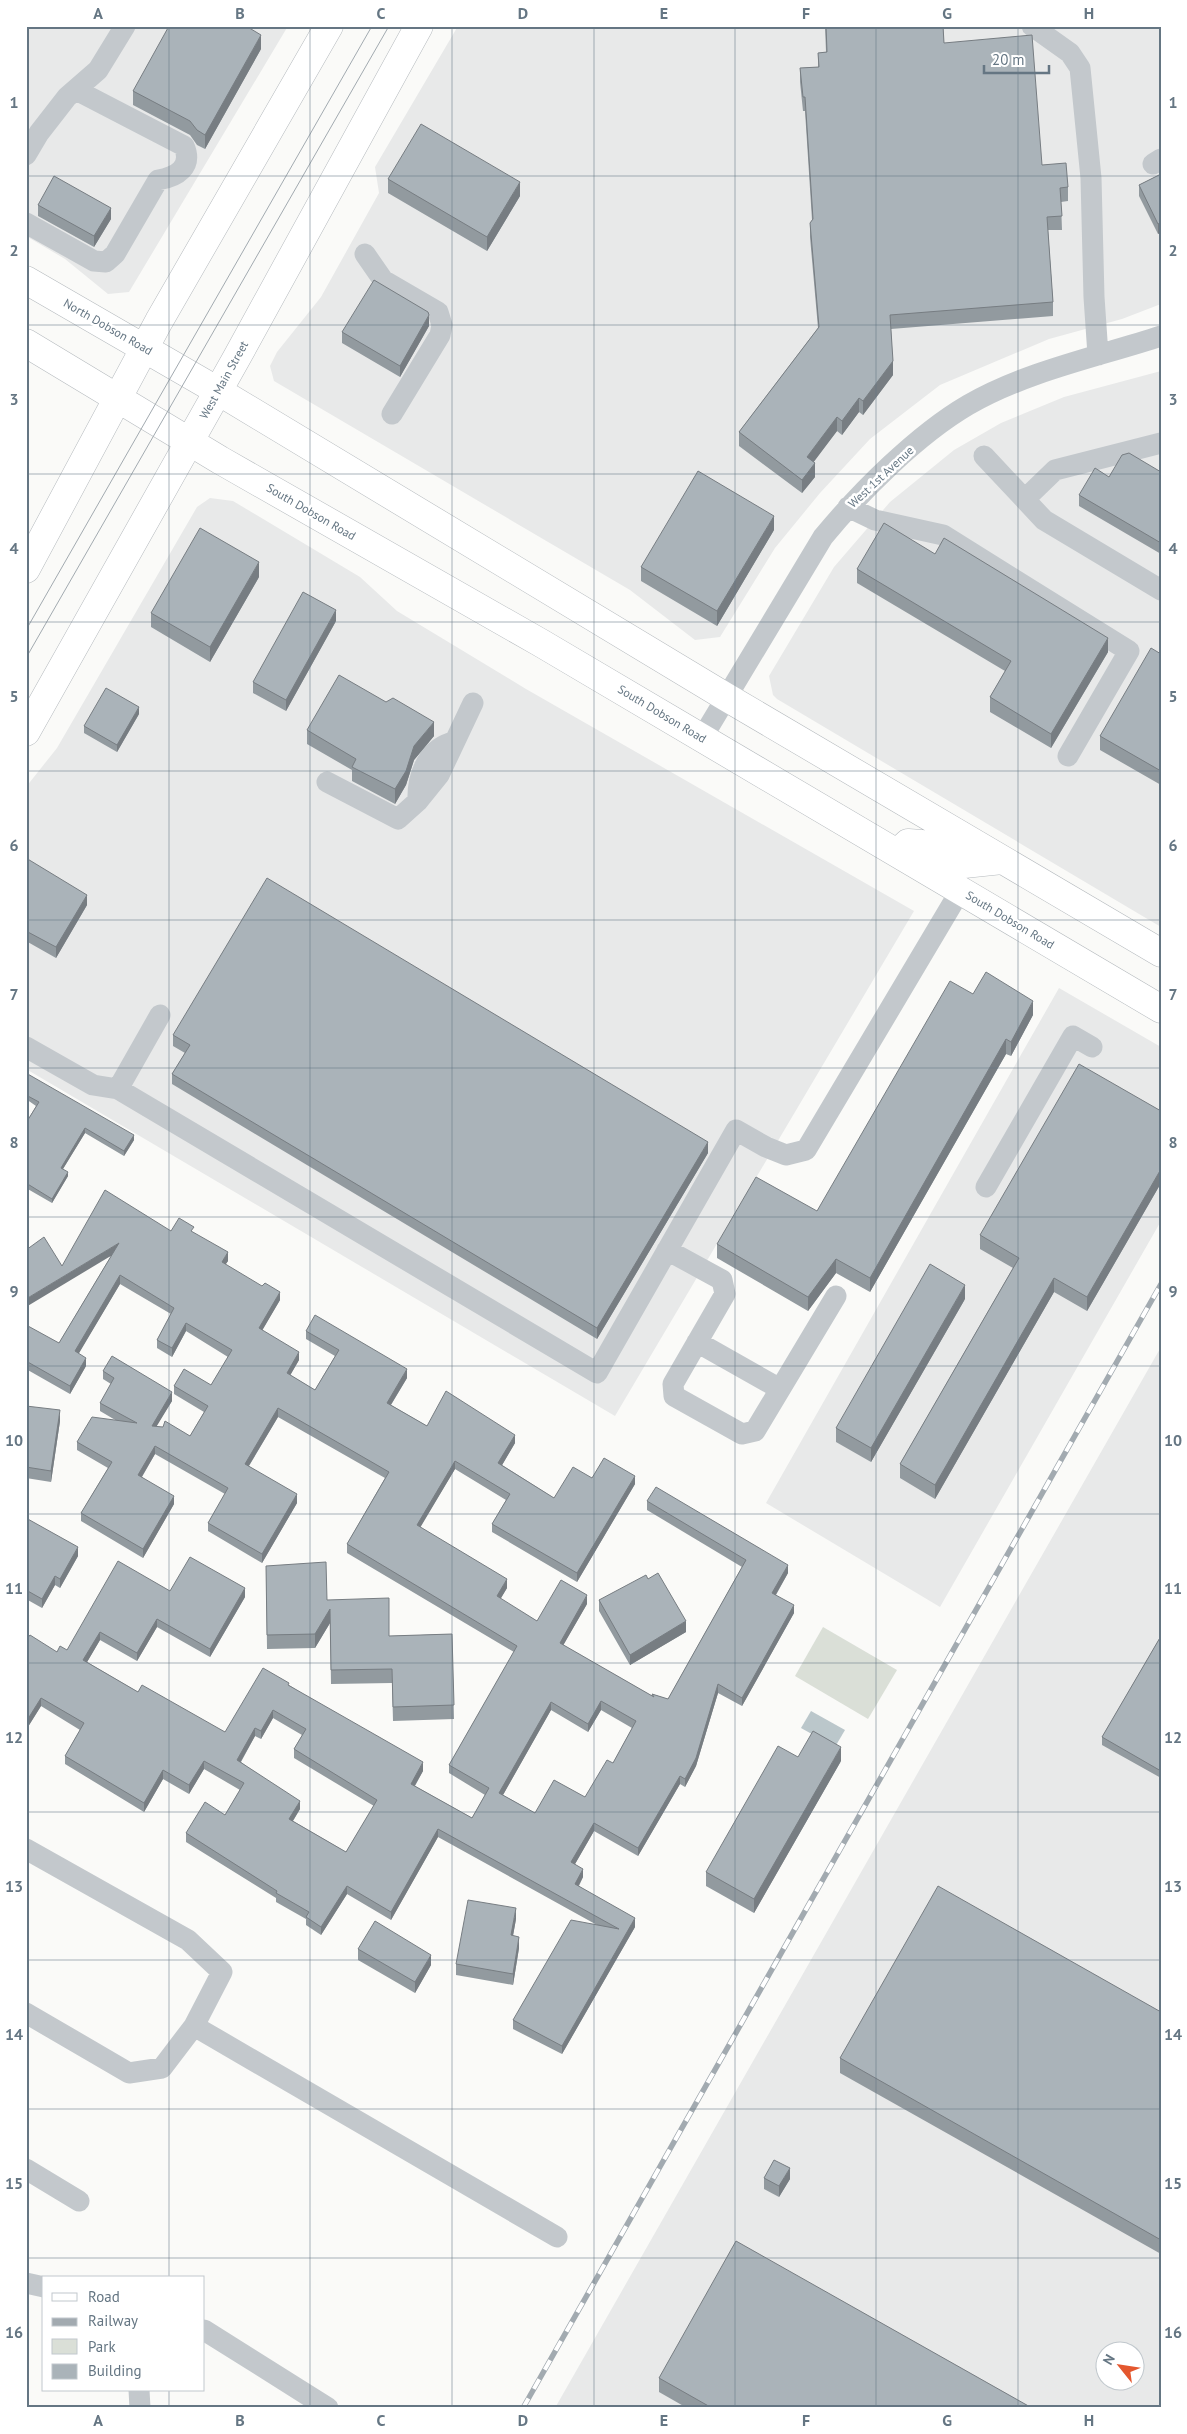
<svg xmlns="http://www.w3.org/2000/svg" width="1187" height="2434" font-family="'PT Sans',sans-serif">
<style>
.built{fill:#e8e9e9;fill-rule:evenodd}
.green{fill:#dadfd7}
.water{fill:#bbc7cb}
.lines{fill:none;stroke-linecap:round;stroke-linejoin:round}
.major-casing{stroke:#b5babe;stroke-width:29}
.minor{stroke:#c3c8cc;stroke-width:21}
.major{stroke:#fff;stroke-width:28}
.tram{stroke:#a2aab0;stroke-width:1}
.rail-casing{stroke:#a2aab0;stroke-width:5.5}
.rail{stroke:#fff;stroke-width:4;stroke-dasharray:11;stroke-linecap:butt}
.wall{fill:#929a9f;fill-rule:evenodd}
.shaded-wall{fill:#777d82}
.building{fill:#aab3b9;stroke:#777d82;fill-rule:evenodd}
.grid{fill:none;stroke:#657683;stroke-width:1;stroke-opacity:0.55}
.labels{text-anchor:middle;stroke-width:5;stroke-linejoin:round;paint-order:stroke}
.street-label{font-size:12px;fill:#657683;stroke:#fff}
.neatline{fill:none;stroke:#657683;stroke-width:2}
.grid-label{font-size:16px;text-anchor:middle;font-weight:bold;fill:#657683}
</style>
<rect width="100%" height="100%" fill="#fafaf8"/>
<!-- built -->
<path class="built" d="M26,26H288L129,292L108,294L65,259L26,236Z
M458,26H1161V304L1122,319L1049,339L940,385L870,439L820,493L775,548L720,637L695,640L630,590L274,381L270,366L277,352L321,297L379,193L375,167Z
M1161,371V927L777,699L773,695L769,676L834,567L890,502L954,450L1001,423L1064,397Z
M210,498L233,501L360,577L397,611L526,689L914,911L615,1416L26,1069V787L57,748L197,507Z
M1059,988L1161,1047V1221L940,1607L766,1503Z
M1161,1347V2408H555ZM1104,2352H1134V2382H1104Z"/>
<!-- green -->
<path class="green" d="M823,1627L897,1670L868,1719L795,1676Z"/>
<!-- water -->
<path class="water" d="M811,1711L845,1730L835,1747L801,1728Z"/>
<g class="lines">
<!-- major casing -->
<g class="major-casing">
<path id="major" d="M26,280L218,391L726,697L1161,953
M26,343L220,460L541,643L1161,1009
M26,569L159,321L329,26
M26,732L236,359L419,26
M897,853L908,843L922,844L964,864L1002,860"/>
</g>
<!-- minor -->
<path class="minor" d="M1032,26L1070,53L1080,68L1091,178L1094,297L1098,355
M26,155L39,133L67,97L98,70L125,26
M1153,164L1161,159
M26,223L94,261L106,262L115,254L158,180C177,177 193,167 184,146L76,90
M365,254L383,280L438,312L442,325L440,335L392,414
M984,456L1044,520L1161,590
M1025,499L1055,470L1161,443
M848,507L875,520L943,535L1129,651L1068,756
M702,738L823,537C861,491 917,435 968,405C1027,371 1097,357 1161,336
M327,782L398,819L418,801L439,775L473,703
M418,801C417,778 426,751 450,743
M160,1015L118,1089L597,1373L736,1130L766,1147L786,1155L806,1150L960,891
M26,1047L93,1085L118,1089
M986,1187L1073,1036L1092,1047
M667,1250L722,1280L725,1294L673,1384L674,1396L742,1434L755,1431L836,1296
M697,1342L780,1389
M26,1849L188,1940L222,1972L194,2026L162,2068L129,2073L26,2013
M194,2026L557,2237
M26,2169L79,2201
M26,2283L44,2287
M204,2330L328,2408
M139,2390L140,2408"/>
<!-- major -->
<use href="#major" class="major"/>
<!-- tram -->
<path class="tram" d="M26,630L372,26
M26,658L389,26"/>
<!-- rail casing -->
<g class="rail-casing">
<path id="rail" d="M523,2408L1161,1284"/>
</g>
<!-- rail -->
<use href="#rail" class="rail"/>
</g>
<!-- wall -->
<path class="wall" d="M825,26H943L944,43L1042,165L1068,187V201L1061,202L1062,230H1048L1053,302V316L891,329L893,375L863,415L859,412L842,435L837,431L813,462L815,477L802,493L739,446V432L818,328L810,237V223L812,220L805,111H803L800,82V68L818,67V53L826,52Z
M261,49L205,149L197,145L190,135L133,105V91Z
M1161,174L1158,234L1139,196V185Z
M388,179L520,196L487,251L388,193Z
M38,205L111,219L94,247L38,216Z
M429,326L400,377L342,343V332Z
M1161,472V554L1079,506V495Z
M774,530L717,626L641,581V567Z
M935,554L1108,652L1051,748L990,712V697L1005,671L857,583V569Z
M259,577L210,662L151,627V613Z
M336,621L286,711L253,693V682Z
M1161,654V785L1100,750V736Z
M139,714L117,752L84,733V726Z
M307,730L434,736L414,760L406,785L395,804L352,781V770L307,744Z
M26,858L87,905L56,958L26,941Z
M973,994L1033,1015L1011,1056L1006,1054L870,1292L836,1273L808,1311L717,1258V1244L817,1211Z
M173,1035L708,1153L597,1339L172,1084V1074L185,1053L173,1046Z
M26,1073L134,1140L124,1156L85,1133L63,1169L68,1176L52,1203L26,1188V1123L36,1106L26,1099Z
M1161,1111V1183L1087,1311L1054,1292L935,1499L900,1478V1464L1013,1268L980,1249V1235Z
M171,1231L194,1233L228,1261L225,1264L280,1300L262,1330L299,1360L290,1375L315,1390L335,1356L306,1339V1331L407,1378L391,1405L427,1426L515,1443L502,1465L554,1498L592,1478L635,1484L577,1582L492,1532V1524L506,1500L455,1469L420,1527L507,1588L500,1599L537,1621L587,1604L563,1645L652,1696V1694L668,1699L742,1567L647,1510V1501L788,1573L776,1595L794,1613L742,1706L718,1693L696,1766L685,1787L680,1784L638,1856L594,1831L575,1864L583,1877L579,1886L635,1927L562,2054L513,2029V2020L597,1925L438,1837L391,1920L347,1894L321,1935L306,1925V1919L276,1902V1898L186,1842V1833L225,1815L240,1790L204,1769L189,1794L163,1779L144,1812L65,1764V1756L80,1730L41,1706L26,1730V1640L57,1652L67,1650L170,1591L245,1597L210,1657L157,1627L137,1661L100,1640L87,1662L138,1692L225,1732L289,1685L423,1771L415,1786L472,1818L485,1795L449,1773V1765L514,1652L347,1553V1544L385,1478L278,1417L249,1466L297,1503L262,1563L208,1531V1523L225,1494L155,1454L142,1477L174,1504L143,1558L81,1521V1513L108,1468L77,1450V1442L117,1421L100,1411V1403L111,1384L103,1379V1371L172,1401L156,1426L190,1436L204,1412L174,1394V1386L211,1385L228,1357L186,1331L172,1357L157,1348V1340L171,1314L120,1284L78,1354L86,1366L70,1394L26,1369V1330L59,1343L111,1256L62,1266ZM551,1710L588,1732L601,1710L632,1728L613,1763L585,1797L535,1813L503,1795ZM273,1718L302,1735L294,1749V1758L374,1806L346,1852L293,1821L300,1809L241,1762L255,1736L261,1739Z
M965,1299L871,1462L836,1442V1428Z
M26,1406L60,1421L51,1482L26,1478Z
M26,1518L78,1556L60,1588L55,1585L42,1608L26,1599Z
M266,1566L389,1636L452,1634L454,1719L393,1721L392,1683L331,1684L330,1623L315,1648L267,1649Z
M648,1579L686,1632L630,1665L599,1611V1600Z
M1161,1636V1778L1102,1745V1737Z
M841,1761L754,1913L706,1886V1872Z
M516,1919L513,1936L519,1948L513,1985L456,1975V1964Z
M358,1949L431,1965L415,1993L358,1960Z
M1161,2012V2254L840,2073V2058Z
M764,2178L790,2179L779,2197L764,2189Z
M659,2378L1032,2408H687L659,2392Z"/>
<!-- shaded-wall -->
<path class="shaded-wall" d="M261,35V49L205,149V135Z
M520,182V196L487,251V237Z
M111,208V219L94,247V236Z
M1161,222V233L1158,234V224Z
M429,315V326L400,377V366Z
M893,361V375L863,415V401Z
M859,398V412L842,435V421Z
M837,417V431L807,471V457Z
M815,463V477L802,493V480Z
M774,516V530L717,626V611Z
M259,562V577L210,662V647Z
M336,610V621L286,711V700Z
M1108,638V652L1051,748V734Z
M139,707V714L117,752V745Z
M434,722V736L414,760L406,785L395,804V789L414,746Z
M87,895V905L56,958V947Z
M1033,1001V1015L1011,1056V1042Z
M1006,1039V1054L870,1292V1278Z
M85,1128V1133L61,1172V1168Z
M134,1135V1140L124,1156V1151Z
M708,1142V1153L597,1339V1328Z
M1161,1169V1183L1087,1311V1297Z
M68,1172V1176L52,1203V1199Z
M119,1243V1251L26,1307V1299Z
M228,1252V1261L222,1270V1262Z
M836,1259V1273L808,1311V1297Z
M120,1275V1284L75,1360V1351Z
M1054,1278V1292L935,1499V1485Z
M965,1285V1299L871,1462V1448Z
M280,1292V1300L259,1336V1328Z
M186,1323V1331L172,1357V1348Z
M299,1352V1360L287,1381V1373Z
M86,1358V1366L70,1394V1386Z
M407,1369V1378L387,1411V1403Z
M172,1392V1401L152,1434V1426Z
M278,1408V1417L245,1472V1464Z
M60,1410V1421L51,1482V1471Z
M515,1435V1443L498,1472V1463Z
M155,1446V1454L138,1483V1475Z
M455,1461V1469L417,1533V1525Z
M635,1476V1484L577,1582V1573Z
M297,1494V1503L262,1563V1554Z
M174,1496V1504L143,1558V1549Z
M78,1547V1556L60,1588V1579Z
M788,1565V1573L772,1601V1593Z
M55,1576V1585L42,1608V1599Z
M507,1579V1588L497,1605V1596Z
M245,1588V1597L210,1657V1649Z
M587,1595V1604L560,1651V1643Z
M794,1605V1613L742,1706V1698Z
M330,1609V1623L315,1648V1634Z
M157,1619V1627L137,1661V1653Z
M686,1621V1632L630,1665V1655Z
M100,1632V1640L83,1669V1660Z
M718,1684V1693L696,1766L685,1787V1779Z
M41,1698V1706L26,1730V1722Z
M601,1701V1710L588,1732V1724Z
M551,1702V1710L499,1802V1793Z
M273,1710V1718L261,1739V1731Z
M255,1728V1736L237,1768V1760Z
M841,1747V1761L754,1913V1899Z
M204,1761V1769L189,1794V1785Z
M423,1762V1771L411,1792V1784Z
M163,1770V1779L144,1812V1803Z
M680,1776V1784L638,1856V1848Z
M300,1801V1809L289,1827V1819Z
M594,1823V1831L571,1871V1862Z
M438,1829V1837L391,1920V1912Z
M583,1869V1877L575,1892V1884Z
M347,1886V1894L321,1935V1927Z
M516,1908V1919L511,1946V1935Z
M635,1918V1927L562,2054V2046Z
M519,1937V1948L513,1985V1974Z
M431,1955V1965L415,1993V1982Z
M790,2168V2179L779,2197V2186Z"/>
<!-- building -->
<path class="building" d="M169,26H246L261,35L205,135L197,130L190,121L133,91Z
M826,26H943L944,43L1032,35L1042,165L1066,163L1068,187L1060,188L1062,216L1047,217L1053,302L890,315L893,361L863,401L859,398L842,421L837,417L807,457L815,463L802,480L739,432L819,327L810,223L813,219L805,97H803L800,68L819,67L818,53L827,52Z
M421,124L520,182L487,237L388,179Z
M1161,174V222L1158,224L1139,185Z
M54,176L111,208L94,236L38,205Z
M374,280L428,312L429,315L400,366L342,332Z
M1129,453L1161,472V543L1079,495L1095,468L1109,477L1122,455Z
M698,471L774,516L717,611L641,567Z
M884,523L935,554L944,538L1108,638L1051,734L990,697L1011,661L857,569Z
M200,528L259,562L210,647L151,613Z
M303,592L336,610L286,700L253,682Z
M1151,648L1161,654V771L1100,736Z
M339,675L386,702L393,698L434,722L414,746L406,771L395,789L352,767L356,759L307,730Z
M106,688L139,707L117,745L84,726Z
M26,858L87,895L56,947L26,931Z
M267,878L708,1142L597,1328L172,1074L190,1045L173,1035Z
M986,972L1033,1001L1011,1042L1006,1039L870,1278L836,1259L808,1297L717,1244L756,1177L817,1211L950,981L973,994Z
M1079,1064L1161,1111V1169L1087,1297L1054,1278L935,1485L900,1464L1019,1258L980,1235Z
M26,1073L134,1135L124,1151L85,1128L61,1168L68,1172L52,1199L26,1183V1123L39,1102L26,1095Z
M105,1190L171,1231L179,1218L194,1227L191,1231L228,1252L222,1262L262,1286L265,1283L280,1292L259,1328L299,1352L287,1373L315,1390L339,1350L306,1331L315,1315L407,1369L387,1403L427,1426L446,1391L515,1435L498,1463L554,1498L573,1467L592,1478L604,1458L635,1476L577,1573L492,1524L510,1494L455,1461L417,1525L507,1579L497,1596L537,1621L561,1580L587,1595L560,1643L654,1697L652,1694L668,1699L746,1560L647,1501L656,1487L788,1565L772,1593L794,1605L742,1698L718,1684L696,1758L685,1779L680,1776L638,1848L594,1823L571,1862L583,1869L575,1884L635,1918L562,2046L513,2020L571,1920L619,1929L438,1829L391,1912L347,1886L321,1927L306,1917L309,1912L276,1893L277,1891L186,1833L205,1802L225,1815L244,1783L204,1761L189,1785L163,1770L144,1803L65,1756L84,1723L41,1698L26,1722V1640L30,1635L57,1652L60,1646L67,1650L118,1561L170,1591L190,1557L245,1588L210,1649L157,1619L137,1653L100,1632L83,1660L138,1692L142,1685L225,1732L263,1668L289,1683L288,1685L423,1762L411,1784L472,1818L489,1788L449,1765L517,1646L347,1544L389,1472L278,1408L245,1464L297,1494L262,1554L208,1523L228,1488L155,1446L138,1475L174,1496L143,1549L81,1513L112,1462L77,1442L92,1417L137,1423L100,1403L114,1378L103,1371L112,1356L172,1392L152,1426L163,1427L165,1421L190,1436L208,1406L174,1386L184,1369L211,1385L232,1350L186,1323L172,1348L157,1340L174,1308L120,1275L75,1351L86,1358L70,1386L26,1361V1330L28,1326L59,1343L119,1243L26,1299V1250L44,1237L62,1266ZM601,1701L636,1721L613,1763L607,1760L585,1797L554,1780L535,1813L499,1793L551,1702L588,1724ZM273,1710L306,1729L294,1749L377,1800L346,1852L289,1819L300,1801L237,1760L255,1728L261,1731Z
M930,1264L965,1285L871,1448L836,1428Z
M26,1406L60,1410L51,1471L26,1467Z
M26,1518L78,1547L60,1579L55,1576L42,1599L26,1590Z
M326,1562L327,1600L389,1598V1636L452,1634L454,1705L393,1707L392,1669L331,1670L330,1609L315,1634L267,1635L266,1566Z
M658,1573L686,1621L630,1655L599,1600L646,1575L648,1579Z
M1161,1636V1771L1102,1737Z
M813,1731L841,1747L754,1899L706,1872L778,1746L798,1757Z
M938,1886L1161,2012V2240L840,2058Z
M468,1900L516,1908L511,1935L519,1937L513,1974L456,1964Z
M375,1921L431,1955L415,1982L358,1949Z
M774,2160L790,2168L779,2186L764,2178Z
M736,2241L1032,2408H712L659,2378Z"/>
<!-- grid -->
<path class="grid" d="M169,26V2278M310,26V2408M452,26V2408M594,26V2408M735,26V2408M876,26V2408M1018,26V2408M26,176H1161M26,325H1161M26,474H1161M26,622H1161M26,771H1161M26,920H1161M26,1068H1161M26,1217H1161M26,1366H1161M26,1514H1161M26,1663H1161M26,1812H1161M26,1960H1161M26,2109H1161M26,2258H1161M169,2390V2408"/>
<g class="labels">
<!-- street labels -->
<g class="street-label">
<text transform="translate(108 327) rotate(30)" y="4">North Dobson Road</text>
<text transform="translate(224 380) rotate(-61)" y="4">West Main Street</text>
<text transform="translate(881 477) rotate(-43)" y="4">West 1st Avenue</text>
<text transform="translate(311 512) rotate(30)" y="4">South Dobson Road</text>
<text transform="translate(662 714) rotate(31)" y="4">South Dobson Road</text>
<text transform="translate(1010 920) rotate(31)" y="4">South Dobson Road</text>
</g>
</g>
<!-- border -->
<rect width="1187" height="2434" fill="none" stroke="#ffffff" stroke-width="55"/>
<!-- legend -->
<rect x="42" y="2276" width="162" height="115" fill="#ffffff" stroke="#c1c8cd"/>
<rect x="52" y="2293" width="25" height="8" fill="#ffffff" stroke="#c1c8cd"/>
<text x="88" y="2302" font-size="15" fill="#657683">Road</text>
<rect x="52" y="2318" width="25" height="8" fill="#a2aab0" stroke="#c1c8cd"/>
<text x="88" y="2326" font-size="15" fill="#657683">Railway</text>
<rect x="52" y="2339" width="25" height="15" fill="#dadfd7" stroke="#c1c8cd"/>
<text x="88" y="2352" font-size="15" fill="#657683">Park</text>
<rect x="52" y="2364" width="25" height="15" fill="#aab3b9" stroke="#c1c8cd"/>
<text x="88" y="2376" font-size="15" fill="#657683">Building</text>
<!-- north arrow -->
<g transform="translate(1120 2366) rotate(300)"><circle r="24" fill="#ffffff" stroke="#c1c8cd"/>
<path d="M0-4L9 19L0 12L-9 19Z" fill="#e4572e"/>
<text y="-8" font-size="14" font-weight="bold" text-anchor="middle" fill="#657683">N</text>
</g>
<!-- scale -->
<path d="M984 65v8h65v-8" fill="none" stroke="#657683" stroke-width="2.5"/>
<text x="992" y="65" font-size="15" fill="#657683" stroke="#ffffff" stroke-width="4" paint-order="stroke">20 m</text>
<rect x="28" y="28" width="1132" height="2378" class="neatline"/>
<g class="grid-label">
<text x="98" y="19">A</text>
<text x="240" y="19">B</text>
<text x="381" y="19">C</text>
<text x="523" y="19">D</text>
<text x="664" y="19">E</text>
<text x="806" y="19">F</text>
<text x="947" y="19">G</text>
<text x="1089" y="19">H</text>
<text x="14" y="108">1</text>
<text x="1173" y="108">1</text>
<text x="14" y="256">2</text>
<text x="1173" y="256">2</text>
<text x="14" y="405">3</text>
<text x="1173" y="405">3</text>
<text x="14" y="554">4</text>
<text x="1173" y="554">4</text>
<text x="14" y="702">5</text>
<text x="1173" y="702">5</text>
<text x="14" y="851">6</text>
<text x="1173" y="851">6</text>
<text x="14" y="1000">7</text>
<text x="1173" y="1000">7</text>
<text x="14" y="1148">8</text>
<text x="1173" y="1148">8</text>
<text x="14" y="1297">9</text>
<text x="1173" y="1297">9</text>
<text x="14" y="1446">10</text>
<text x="1173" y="1446">10</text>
<text x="14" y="1594">11</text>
<text x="1173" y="1594">11</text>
<text x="14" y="1743">12</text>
<text x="1173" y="1743">12</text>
<text x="14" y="1892">13</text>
<text x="1173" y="1892">13</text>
<text x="14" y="2040">14</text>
<text x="1173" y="2040">14</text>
<text x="14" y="2189">15</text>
<text x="1173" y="2189">15</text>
<text x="14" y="2338">16</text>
<text x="1173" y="2338">16</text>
<text x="98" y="2426">A</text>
<text x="240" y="2426">B</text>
<text x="381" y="2426">C</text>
<text x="523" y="2426">D</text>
<text x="664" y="2426">E</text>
<text x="806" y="2426">F</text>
<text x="947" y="2426">G</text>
<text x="1089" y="2426">H</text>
</g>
</svg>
